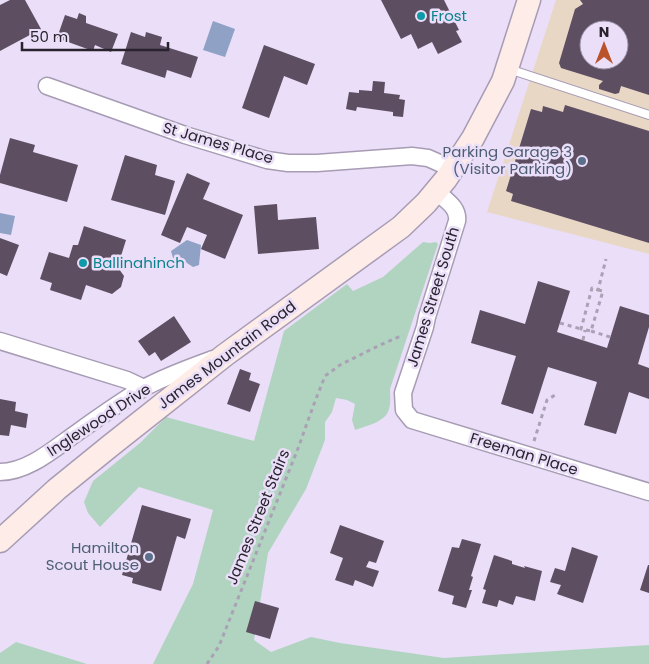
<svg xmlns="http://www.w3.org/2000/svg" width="649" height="664" font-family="Poppins,sans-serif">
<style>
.medical{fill:#e9d7c6;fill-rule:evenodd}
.green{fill:#b1d4c0}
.water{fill:#8fa1c5}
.building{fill:#5d4e62;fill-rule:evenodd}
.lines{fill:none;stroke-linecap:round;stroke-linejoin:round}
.lane-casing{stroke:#a79cb4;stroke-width:10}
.street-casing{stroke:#a79cb4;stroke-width:19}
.secondary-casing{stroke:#a79cb4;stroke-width:25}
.path{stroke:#aaa1b5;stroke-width:3;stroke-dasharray:4 4;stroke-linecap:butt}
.lane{stroke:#fff;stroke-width:8}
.street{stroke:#fff;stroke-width:16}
.secondary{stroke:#fdece8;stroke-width:22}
.culture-dot{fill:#0f9aa8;stroke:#eadef8;stroke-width:2}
.service-dot{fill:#5c6f8a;stroke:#eadef8;stroke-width:2}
.labels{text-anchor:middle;stroke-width:5;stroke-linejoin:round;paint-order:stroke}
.culture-label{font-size:15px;fill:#0d838f;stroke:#eadef8;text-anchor:start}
.street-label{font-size:15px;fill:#28232d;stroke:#eadef8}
.service-label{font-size:15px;fill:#4e5e75;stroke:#eadef8;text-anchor:end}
</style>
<rect width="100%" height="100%" fill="#eadef8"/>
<!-- medical -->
<path class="medical" d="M556,0H649V254L487,212ZM589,30H619V60H589Z"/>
<!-- green -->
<path class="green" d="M423,242L430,243L436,242L438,244L390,389C390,395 391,403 389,409C386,422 366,426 355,430L352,420L355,404L347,400L336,398L332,412L325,422V440L306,489L268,553L254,640L271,652L311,637L340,643L444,658L649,645V664H153L193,584L213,510L139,487L100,527L88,513L84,502L93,481L140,443L166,417L254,441L284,331L347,284L353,291L383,277Z
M16,642L87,664H0V653Z"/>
<!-- water -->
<path class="water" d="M213,21L235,29L225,57L203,50Z
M0,213L15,216L11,235L0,233Z
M187,240L201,245L199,265L193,267L184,261L173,258L171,251Z"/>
<!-- building -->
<path class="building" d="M10,0H25L41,29L0,51V5Z
M381,0H444L459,30L456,31L462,42L438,54L432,42L418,49L411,34L401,39Z
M580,0H649V95L621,86L619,93L615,94L599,89V85L603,81L561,68L559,63L575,9L583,4ZM589,30H619V60H589Z
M79,13L86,16V23L118,34L111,52L95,45L93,51L57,38L65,15L77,19Z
M131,32L145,37L146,32L162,37L160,45L198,57L191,78L167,70L165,78L121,64Z
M264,45L315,64L307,85L284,76L269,118L242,108Z
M373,81L385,82L384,93L400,95L399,99L405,100L403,117L393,116V112L357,107L356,111L346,109L349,92L359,93V90L372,91Z
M565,105L649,131V243L511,201L513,194L506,191L531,109L542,112L543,106L563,112Z
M10,138L35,145L33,152L78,165L67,202L0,183V175Z
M125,155L157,165L155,175L175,181L165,215L111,200Z
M187,173L210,183L203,199L243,215L225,259L201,249L207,235L187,227L180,243L161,235Z
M277,204L278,220L316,217L319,249L258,254L254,206Z
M84,226L126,240L121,256L123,260L119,269L124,276L121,287L112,294L86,285L81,300L50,290L52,283L40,279L49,252L69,258L73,245H78Z
M0,238L19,245L7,276L0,273Z
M538,281L570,291L557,332L607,348L620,306L649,315V327L638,364L649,368V399L629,392L616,434L584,425L597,382L548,367L533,414L501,404L516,356L471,343L480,310L525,324Z
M174,316L191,342L161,361L155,352L149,356L138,341Z
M240,369L251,373L249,380L260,384L250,412L227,404Z
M0,399L16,402L15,411L28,414L26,428L11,425L9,436L0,435Z
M142,505L191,519L185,539L177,536L161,591L132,583L133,578L122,575Z
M340,525L384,541L376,563L369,561L366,567L379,571L373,587L355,580L353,586L335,580L343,558L330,553Z
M462,539L481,544L471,576L473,577L469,590H472L466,608L452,604L454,596L438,591L452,547L459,548Z
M572,547L598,556L583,603L557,594L561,585L550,582L555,568L565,571Z
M494,555L512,561V564L525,568L524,566L542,571L535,601L516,596L513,605L499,600L497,607L482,603L486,590L483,589Z
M648,565H649V593L640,590Z
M255,601L279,608L270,639L246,632Z"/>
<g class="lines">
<!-- lane casing -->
<g class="lane-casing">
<path id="lane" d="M509,69L649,115"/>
</g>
<!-- street casing -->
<g class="street-casing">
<path id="street" d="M47,86L185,135L267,160L288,163H317L412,156L428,158L453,169
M436,191C445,200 459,207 457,221L427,317L425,327L403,393L404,410L412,420L649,492
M0,341L127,380L144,388
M0,472C29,472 56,447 78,432C99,417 120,402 142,389C163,377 191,367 213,359"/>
</g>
<!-- secondary casing -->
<g class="secondary-casing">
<path id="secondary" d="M0,541L57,489L110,446L225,355L401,227L426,203L446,179L473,138L503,81L529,0"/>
</g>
<!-- path -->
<path class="path" d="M598,290L603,291L591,331L581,329L592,288L598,290L606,259
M560,323L581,329
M591,331L610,337
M583,340L585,330
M534,441L547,400L555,395
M207,664L219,646L297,451L314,404L325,376L340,365L378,346L403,335"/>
<!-- lane -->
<use href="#lane" class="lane"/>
<!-- street -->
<use href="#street" class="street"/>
<!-- secondary -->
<use href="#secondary" class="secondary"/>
</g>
<!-- markers -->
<g class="culture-dot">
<circle cx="421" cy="16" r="5"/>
<circle cx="83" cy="263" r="5"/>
</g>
<g class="service-dot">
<circle cx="582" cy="161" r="5"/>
<circle cx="149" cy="557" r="5"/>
</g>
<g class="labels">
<!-- culture labels -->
<g class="culture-label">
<text x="431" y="21">Frost</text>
<text x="93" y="268">Ballinahinch</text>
</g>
<!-- street labels -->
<g class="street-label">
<text transform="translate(218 143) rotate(16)" y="5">St James Place</text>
<text transform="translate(433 297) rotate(-73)" y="5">James Street South</text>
<text transform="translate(227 355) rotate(-37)" y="5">James Mountain Road</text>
<text transform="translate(99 420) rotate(-33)" y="5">Inglewood Drive</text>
<text transform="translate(524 454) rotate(17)" y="5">Freeman Place</text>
<text transform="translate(258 517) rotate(-68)" y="5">James Street Stairs</text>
</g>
<!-- service labels -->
<g class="service-label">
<text x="572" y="157">Parking Garage 3<tspan x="572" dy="17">(Visitor Parking)</tspan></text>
<text x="139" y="553">Hamilton<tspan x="139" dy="17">Scout House</tspan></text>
</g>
</g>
<!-- north arrow -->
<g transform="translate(604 45)"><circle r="24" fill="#eadef8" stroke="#9c93a7"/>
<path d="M0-4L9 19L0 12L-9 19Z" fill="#ba532c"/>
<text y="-8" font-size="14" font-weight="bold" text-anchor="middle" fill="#28232d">N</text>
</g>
<!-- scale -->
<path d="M22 42v8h146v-8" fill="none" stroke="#28232d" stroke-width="2.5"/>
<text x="30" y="42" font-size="15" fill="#28232d" stroke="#eadef8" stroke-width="4" paint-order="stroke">50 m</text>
</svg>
